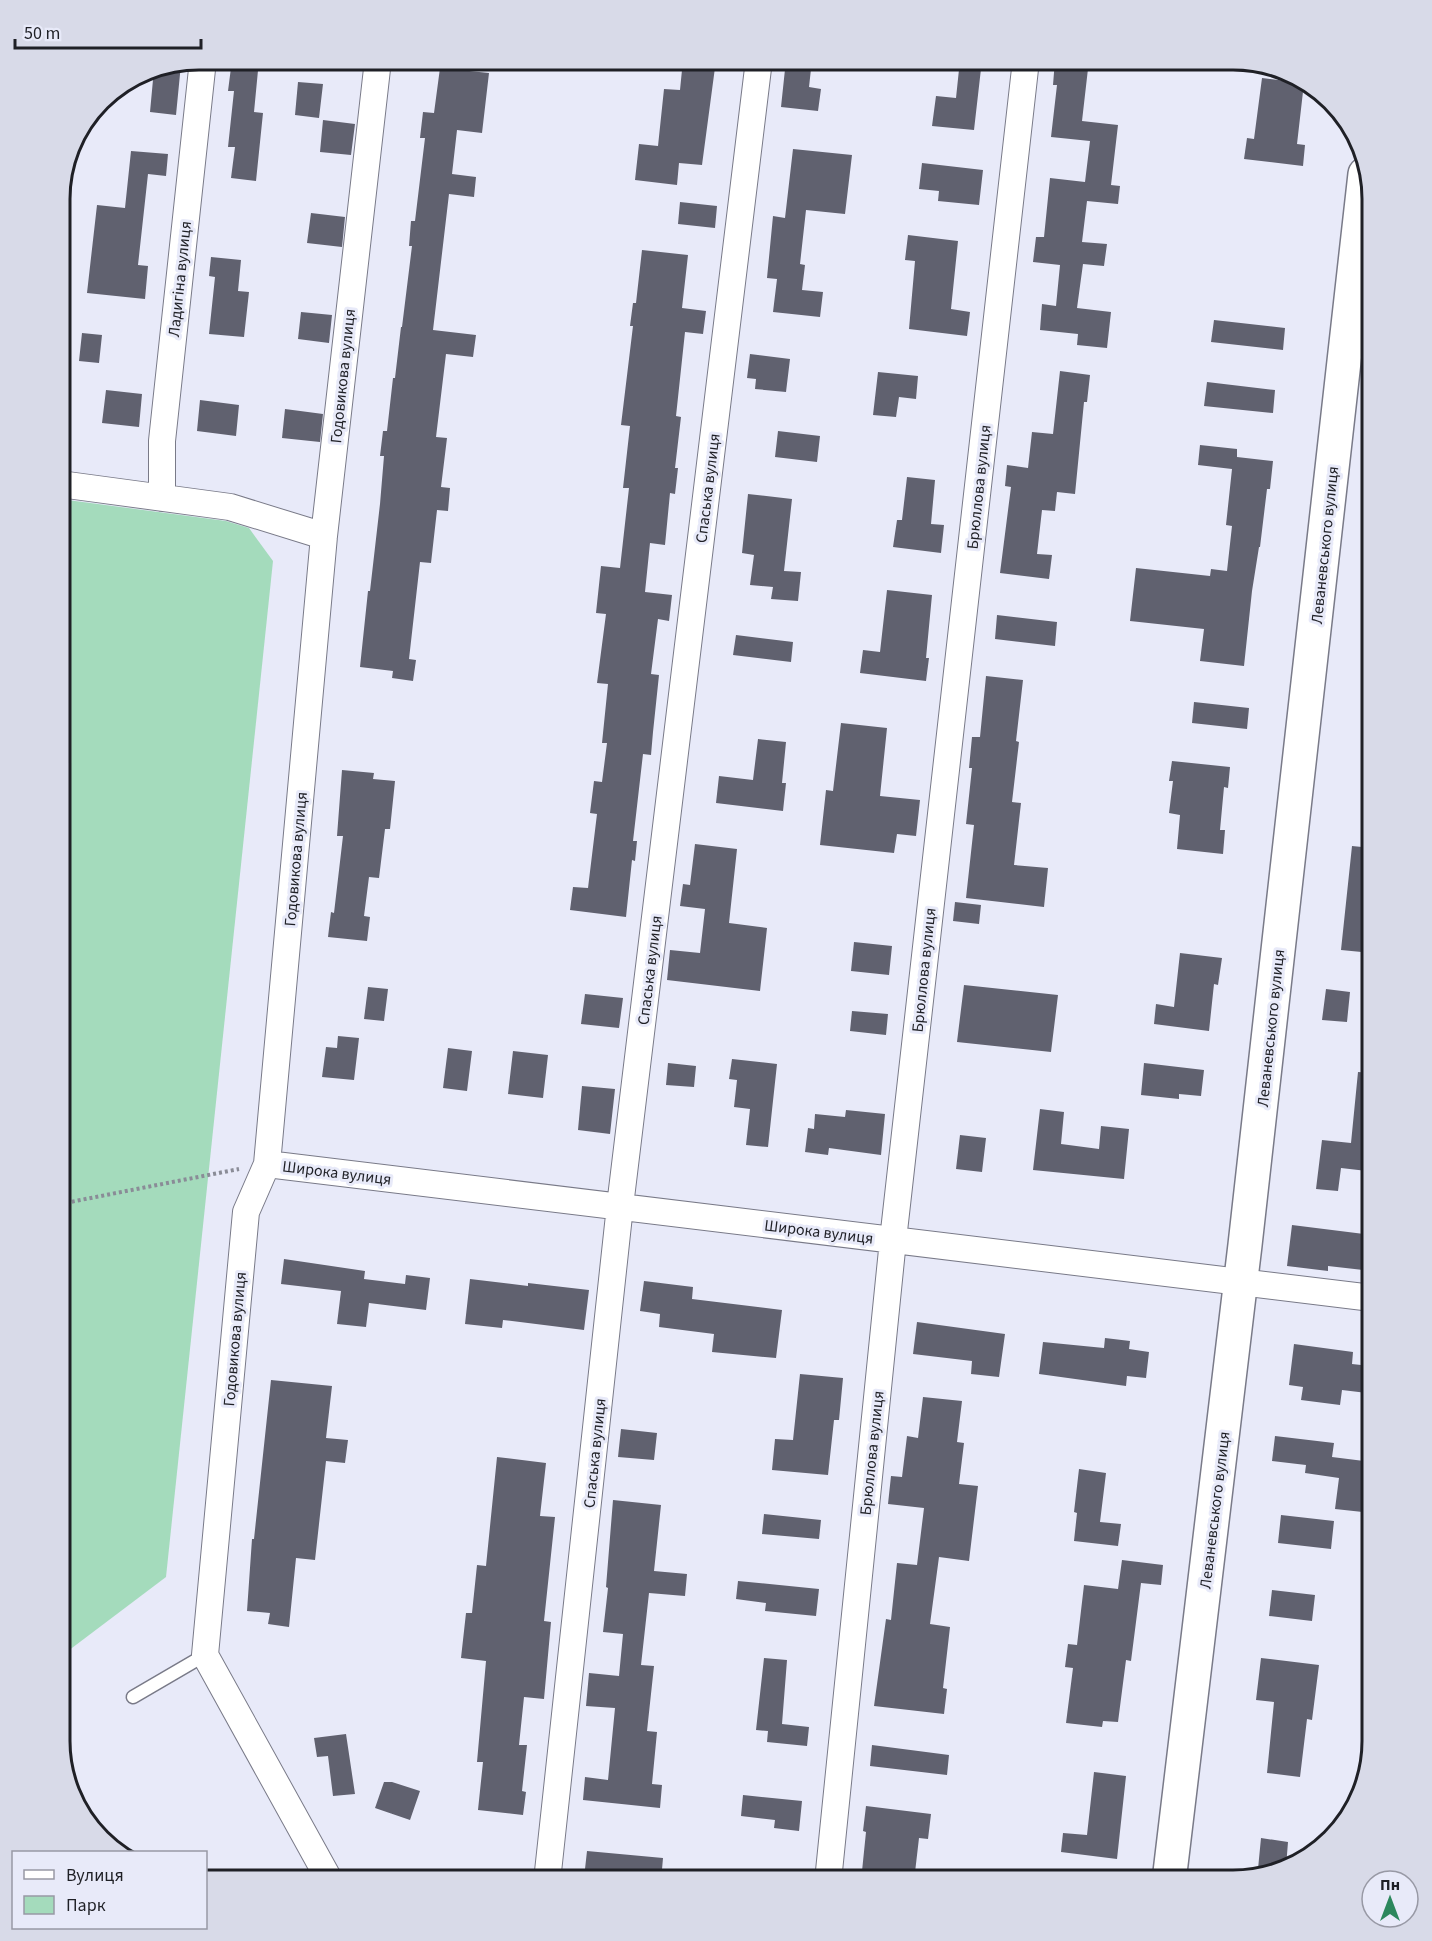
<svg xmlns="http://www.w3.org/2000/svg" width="1432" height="1941" font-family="'Source Sans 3',sans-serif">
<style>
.green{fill:#a4dbbc}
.building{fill:#60616f}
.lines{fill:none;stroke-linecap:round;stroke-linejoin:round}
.lane-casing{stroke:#797a88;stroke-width:15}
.street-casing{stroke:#797a88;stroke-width:28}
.secondary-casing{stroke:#797a88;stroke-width:36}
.path{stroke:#8a8c97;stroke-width:4;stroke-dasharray:3 3;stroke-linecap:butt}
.lane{stroke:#fff;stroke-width:12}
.street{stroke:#fff;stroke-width:26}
.secondary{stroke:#fff;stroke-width:33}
.labels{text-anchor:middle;stroke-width:6;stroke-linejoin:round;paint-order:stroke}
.street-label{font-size:16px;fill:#1f2026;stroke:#e8eaf9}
.rim{fill:none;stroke:#1f2026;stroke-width:3}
</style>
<rect width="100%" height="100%" fill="#e8eaf9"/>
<!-- green -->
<path class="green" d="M60,499L226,521L249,528L273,561L166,1577L60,1657Z"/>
<!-- building -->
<path class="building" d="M232,60H259L254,112L263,113L256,181L231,178L235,147H228L234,91H228Z
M683,60H716L702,165L679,163L677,185L635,180L639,144L658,146L664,89L680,90Z
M786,60H812L809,87L821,89L818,111L781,107Z
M960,60H982L974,130L932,126L936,96L956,98Z
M1055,60H1089L1082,121L1118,125L1111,185L1120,186L1118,204L1087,201L1082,242L1107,244L1104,266L1083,264L1077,308L1111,312L1107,348L1077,345L1078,334L1040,330L1042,304L1056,306L1060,265L1033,262L1036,237H1044L1050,178L1085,182L1090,141L1051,137L1057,85H1053Z
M181,64L176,115L150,112L154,69Z
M440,68L489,73L482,133L457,130L452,174L476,177L474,197L449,194L433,330L476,335L473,357L446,354L436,437L447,438L441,487L450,488L448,511L437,510L431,563L420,562L409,659L416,660L413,681L392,678L393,671L360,667L368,591H370L380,504L384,456H380L383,431H387L393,378H395L401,327H402L412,246H409L411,221H415L425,138H420L423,112L434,113Z
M1262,78L1304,83L1297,144L1305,145L1303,166L1244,159L1247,138L1254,139Z
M298,82L323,84L319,118L295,115Z
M323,120L355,124L351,155L320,152Z
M793,149L852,155L845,214L806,210L800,264L805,265L802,290L823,292L820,317L773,312L777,279L767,278L773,216L785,218Z
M131,151L168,154L166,176L148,174L138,265L148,266L145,299L87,293L97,205L125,208Z
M922,163L983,170L979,205L938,201L939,191L919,189Z
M680,202L717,206L715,228L678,224Z
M311,213L345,217L342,247L307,243Z
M908,235L958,241L951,309L970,312L967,336L909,329L915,261L905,260Z
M642,250L688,255L682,308L706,311L703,334L685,332L676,416L681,417L675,468H678L675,494L670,493L665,545L650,543L645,592L672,595L669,621L658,619L651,674L659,675L653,732L651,755L643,754L633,841H637L635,861L632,860L626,917L570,910L573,887L588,888L597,814L590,813L594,781L602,782L607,743H602L608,684L597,683L606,614L596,613L601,566L620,568L629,488H623L630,426L621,425L633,326H630L633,303H636Z
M211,257L241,260L238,291L249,292L244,337L209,334L215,277L209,276Z
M301,312L332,315L329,343L298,339Z
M1214,320L1285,328L1283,350L1211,342Z
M82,333L102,335L99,363L79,361Z
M750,354L790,359L786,392L755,389L756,379L747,378Z
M1060,371L1090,375L1087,402H1084L1075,494L1057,492L1055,511L1042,510L1037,554L1052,555L1049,579L1000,573L1011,487L1005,486L1007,465L1028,468L1032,432L1053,434Z
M878,372L918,376L916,399L899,397L896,417L873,415Z
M1207,382L1275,390L1273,413L1204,406Z
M106,390L142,394L139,427L102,423Z
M200,400L239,405L236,436L197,431Z
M285,409L323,414L320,442L282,438Z
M778,431L820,436L817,462L775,457Z
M1200,445L1237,449V457L1273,461L1270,489H1267L1260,547H1259L1252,591L1244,666L1200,661L1204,629L1130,621L1136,568L1210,576L1211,569L1227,571L1232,526L1226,525L1232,469L1198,465Z
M907,477L935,480L931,524L944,525L941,553L893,547L897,520H902Z
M748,494L792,499L784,571L801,572L798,601L771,599L773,587L750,585L754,555L742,553Z
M887,590L932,595L926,658H929L926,681L860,673L863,650L880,652Z
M997,615L1057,622L1055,646L995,639Z
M736,635L793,642L791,662L733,655Z
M986,676L1023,680L1016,741L1019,742L1012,802L1021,803L1014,865L1048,868L1044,907L966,898L974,825L966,824L972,768H969L972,737H980Z
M1194,702L1249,708L1247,729L1192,723Z
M841,723L887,728L880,796L920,800L916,836L897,834L894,853L820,845L826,790L833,791Z
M758,739L786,742L782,783H786L783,811L716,803L719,776L753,780Z
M1172,761L1230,767L1228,788L1224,787L1220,830H1225L1223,854L1177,849L1180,815L1169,813L1173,781H1169Z
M342,770L374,773L373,779L395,781L390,829H385L379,878L369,877L364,916L370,917L367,941L328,937L331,912L334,913L343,836H337Z
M695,844L737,849L729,923L767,928L760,991L667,980L670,950L700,953L705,909L680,906L683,884L690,885Z
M1352,846L1372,848V953L1341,950Z
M955,902L981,905L979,924L953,921Z
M854,942L892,946L889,975L851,971Z
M1180,953L1222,958L1218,985L1214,984L1209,1031L1154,1024L1156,1004L1174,1007Z
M964,985L1058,995L1051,1052L957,1042Z
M368,987L388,989L384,1021L364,1019Z
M1326,989L1350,992L1347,1022L1322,1020Z
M585,994L623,998L619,1028L581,1024Z
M852,1011L888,1014L886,1035L850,1031Z
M338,1036L359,1038L354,1080L322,1077L326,1047L337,1048Z
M448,1048L472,1051L467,1091L443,1088Z
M513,1051L548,1055L543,1098L508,1094Z
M732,1059L777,1064L768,1147L746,1145L750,1109L734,1107L737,1080L729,1079Z
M668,1063L696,1066L694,1087L666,1085Z
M1144,1063L1204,1070L1201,1096L1179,1094V1099L1141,1095Z
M1358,1072L1372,1073V1129L1367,1171L1341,1168L1338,1191L1316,1189L1322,1140L1351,1143Z
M582,1086L615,1089L610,1134L578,1130Z
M1040,1109L1064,1112L1061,1144L1099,1149L1101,1126L1129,1129L1124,1179L1033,1170Z
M846,1110L885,1114L881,1155L829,1148L828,1155L805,1152L808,1128L814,1129L815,1114L845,1117Z
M960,1135L986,1138L982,1172L956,1169Z
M1292,1225L1372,1235V1271L1328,1266V1271L1287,1266Z
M284,1259L365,1271L364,1279L405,1284L406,1275L430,1278L426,1310L369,1303L366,1327L337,1324L341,1291L281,1284Z
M470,1279L528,1286V1283L589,1290L584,1330L503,1320L502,1328L465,1324Z
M644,1281L693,1287L692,1299L782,1310L776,1358L712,1352L714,1334L659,1327L660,1314L640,1311Z
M917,1322L1005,1334L999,1377L971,1374L972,1361L913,1354Z
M1105,1338L1130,1341L1129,1349L1149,1352L1146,1378L1127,1376L1126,1386L1039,1374L1043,1342L1104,1348Z
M1294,1344L1353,1352L1352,1364L1370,1366L1367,1393L1342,1390L1340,1405L1301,1400L1303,1387L1289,1385Z
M800,1374L843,1378L839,1420H834L828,1475L772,1470L775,1439L793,1440Z
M271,1380L332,1386L326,1438L348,1440L345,1463L326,1461L315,1560L296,1558L289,1627L268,1624L270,1613L247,1611L252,1539H254Z
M923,1397L962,1401L957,1442L964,1443L959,1484L978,1486L969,1561L939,1557L930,1624L950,1627L943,1688L947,1689L944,1714L874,1706L886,1619L891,1620L897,1563L917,1565L924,1508L888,1504L891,1476L902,1477L907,1436L918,1438Z
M621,1429L657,1433L654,1460L618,1457Z
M1275,1436L1334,1443L1332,1457L1372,1462V1513L1335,1509L1339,1478L1305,1473L1306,1465L1272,1461Z
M497,1457L546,1463L540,1516L555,1517L544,1621L551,1622L544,1699L524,1697L519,1745H527L522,1791L526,1792L523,1815L478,1810L483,1762H477L486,1661L461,1658L466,1613H472L477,1565L486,1566Z
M1079,1469L1106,1473L1100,1522L1121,1524L1118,1546L1074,1541L1077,1513L1074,1512Z
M613,1500L661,1505L654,1571L687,1574L685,1596L649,1593L641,1665L654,1666L647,1731L657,1732L652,1784L662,1785L660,1808L583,1800L585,1777L608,1780L615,1708L586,1706L589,1673L619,1676L623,1634L603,1632L608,1588L606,1587Z
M764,1514L821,1520L819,1539L762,1534Z
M1281,1515L1334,1521L1331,1549L1278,1543Z
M1122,1560L1163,1565L1161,1585L1141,1583L1131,1661L1126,1660L1118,1722L1103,1721L1102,1727L1066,1723L1073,1668L1065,1667L1068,1644L1077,1645L1084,1585L1118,1589Z
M738,1581L819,1589L816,1616L765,1611L766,1603L736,1599Z
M1272,1590L1315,1595L1312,1621L1269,1616Z
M764,1658L787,1660L782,1724L809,1727L807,1746L767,1742L768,1731L756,1730Z
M1261,1658L1319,1665L1312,1720L1307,1719L1300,1777L1267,1773L1274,1702L1256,1700Z
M346,1734L355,1794L333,1796L328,1756L317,1757L314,1738Z
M872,1745L949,1755L947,1775L870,1766Z
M1094,1772L1126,1776L1117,1859L1061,1852L1063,1833L1087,1835Z
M384,1782H392L420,1791L410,1820L375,1808Z
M743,1795L802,1801L799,1831L774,1828L775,1820L741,1816Z
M866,1806L931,1814L928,1839L919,1838L914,1881H861L866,1832L863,1831Z
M1261,1838L1288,1842L1286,1867L1272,1870L1258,1869Z
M587,1851L663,1858L661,1881H621L622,1873L585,1869Z"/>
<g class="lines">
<!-- lane casing -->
<g class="lane-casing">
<path id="lane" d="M133,1697L205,1655"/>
</g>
<!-- street casing -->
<g class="street-casing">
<path id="street" d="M60,484L230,507L324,536
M162,498V441L203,60
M267,1164L1372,1298
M330,1881L205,1655L246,1212L267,1164L324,536L378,60
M547,1881L620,1206L759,60
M828,1881L893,1240L1026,60"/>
</g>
<!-- secondary casing -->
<g class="secondary-casing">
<path id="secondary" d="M1169,1881L1245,1245L1365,174"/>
</g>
<!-- path -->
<path class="path" d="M60,1204L239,1169"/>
<!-- lane -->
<use href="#lane" class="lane"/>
<!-- street -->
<use href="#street" class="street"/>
<!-- secondary -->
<use href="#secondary" class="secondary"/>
</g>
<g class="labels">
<!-- street labels -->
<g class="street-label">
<text transform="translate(179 279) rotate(-84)" y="6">Ладигіна вулиця</text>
<text transform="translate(342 376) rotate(-84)" y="6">Годовикова вулиця</text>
<text transform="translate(978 487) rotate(-84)" y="6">Брюллова вулиця</text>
<text transform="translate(707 488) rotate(-83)" y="6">Спаська вулиця</text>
<text transform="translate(1324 545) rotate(-84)" y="6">Леваневського вулиця</text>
<text transform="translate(295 859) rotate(-85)" y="6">Годовикова вулиця</text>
<text transform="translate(649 970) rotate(-83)" y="6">Спаська вулиця</text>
<text transform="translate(923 970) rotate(-84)" y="6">Брюллова вулиця</text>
<text transform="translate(1270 1028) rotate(-84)" y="6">Леваневського вулиця</text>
<text transform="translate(337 1172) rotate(7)" y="6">Широка вулиця</text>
<text transform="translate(819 1231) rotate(7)" y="6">Широка вулиця</text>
<text transform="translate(234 1339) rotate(-85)" y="6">Годовикова вулиця</text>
<text transform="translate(594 1453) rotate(-84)" y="6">Спаська вулиця</text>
<text transform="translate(871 1453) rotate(-84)" y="6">Брюллова вулиця</text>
<text transform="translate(1214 1510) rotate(-83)" y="6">Леваневського вулиця</text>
</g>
</g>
<!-- crop -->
<path d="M0 0H1432V1941H0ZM199 70H1233A129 129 0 0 1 1362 199V1741A129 129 0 0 1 1233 1870H199A129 129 0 0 1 70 1741V199A129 129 0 0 1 199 70Z" fill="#d8dae8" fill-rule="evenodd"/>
<path class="rim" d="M199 70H1233A129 129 0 0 1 1362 199V1741A129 129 0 0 1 1233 1870H199A129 129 0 0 1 70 1741V199A129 129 0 0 1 199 70Z"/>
<!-- legend -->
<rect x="12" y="1851" width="195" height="78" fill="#e8eaf9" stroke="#9899a5" stroke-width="1.5"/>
<rect x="24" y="1870" width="30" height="9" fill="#ffffff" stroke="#9899a5" stroke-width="1.5"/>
<text x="66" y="1881" font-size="18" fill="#1f2026">Вулиця</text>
<rect x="24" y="1896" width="30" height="18" fill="#a4dbbc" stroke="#9899a5" stroke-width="1.5"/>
<text x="66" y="1911" font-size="18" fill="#1f2026">Парк</text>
<!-- north arrow -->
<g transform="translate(1390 1899)"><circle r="28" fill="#e8eaf9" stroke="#9899a5" stroke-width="1.5"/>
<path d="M0-4.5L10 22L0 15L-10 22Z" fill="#2c875d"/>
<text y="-9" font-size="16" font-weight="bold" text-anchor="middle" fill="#1f2026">Пн</text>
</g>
<!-- scale -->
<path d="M15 39v9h186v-9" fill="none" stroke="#1f2026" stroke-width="3"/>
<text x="24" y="39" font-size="18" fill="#1f2026" stroke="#e8eaf9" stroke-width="4.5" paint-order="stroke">50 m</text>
</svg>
